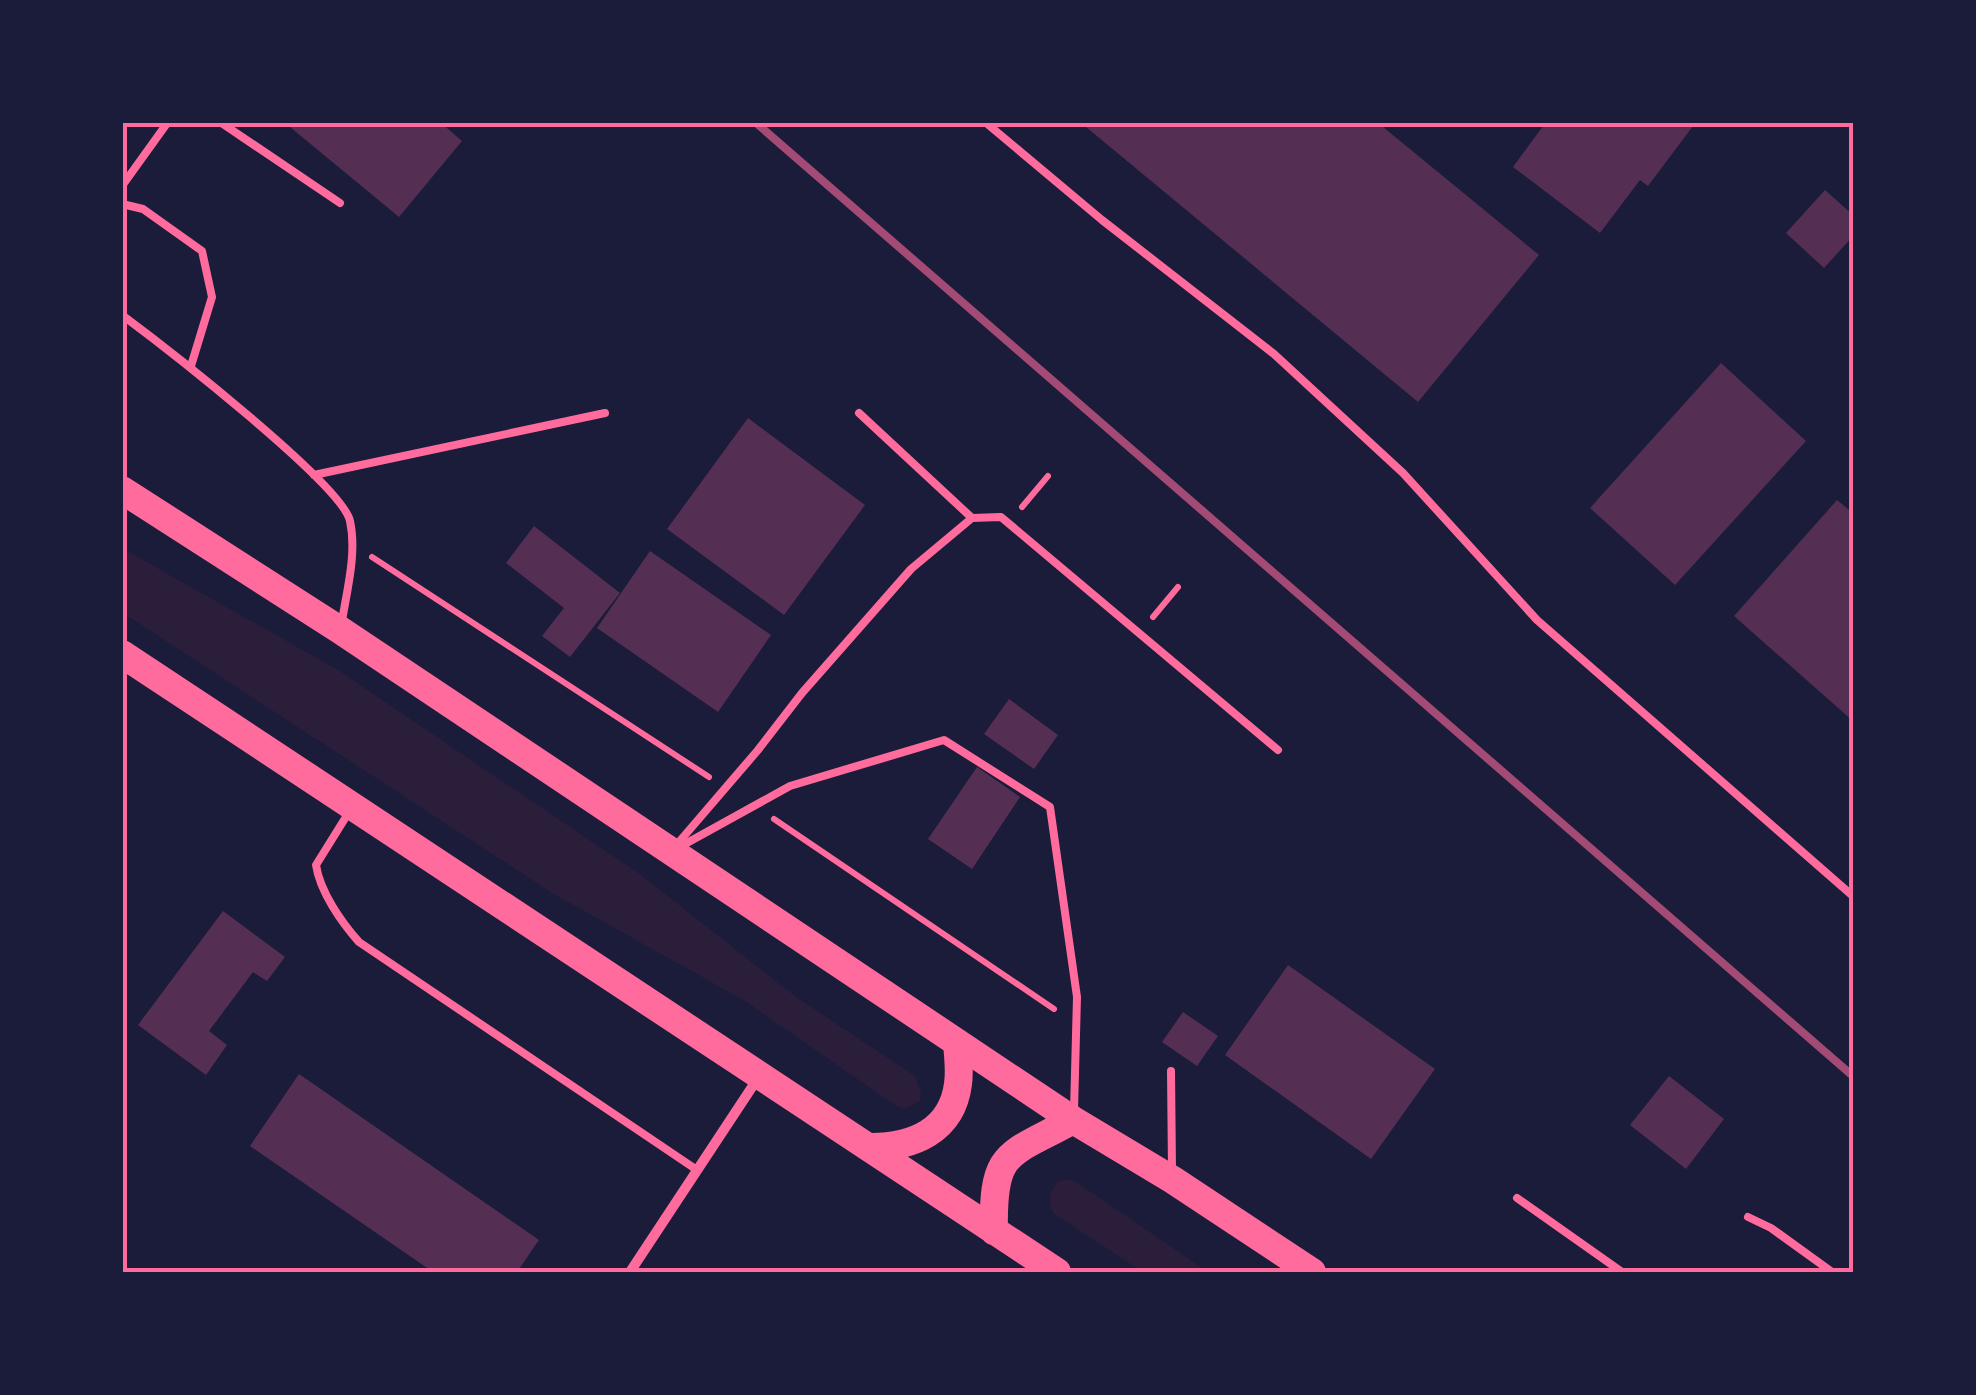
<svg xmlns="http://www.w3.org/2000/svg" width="1976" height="1395" font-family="'IBM Plex Serif',serif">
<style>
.green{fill:#2a1e3b}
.building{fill:#542f53}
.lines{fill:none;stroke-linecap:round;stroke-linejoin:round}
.path{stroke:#ff6b9d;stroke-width:6}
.service{stroke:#ff6b9d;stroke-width:8}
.minor{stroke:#ff6b9d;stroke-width:10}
.trunk{stroke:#ff6b9d;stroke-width:28}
.rail{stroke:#a44b75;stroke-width:8}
.neatline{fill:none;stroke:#ff6b9d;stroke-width:4}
</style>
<rect width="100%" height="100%" fill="#1b1b3a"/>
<!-- green -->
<path class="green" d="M122,548L338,670L641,875L796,997L915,1076L921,1092L920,1101L905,1109L896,1106L745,1001L552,893L123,613Z
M1066,1179L1075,1181L1208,1272H1143L1054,1214C1046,1201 1049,1191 1059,1181Z"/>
<!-- building -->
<path class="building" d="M284,122H440L462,141L399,217Z
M1080,122H1377L1539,255L1418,402Z
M1546,122H1696L1648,186L1640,180L1600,233L1513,167Z
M1825,190L1854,216V235L1824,268L1786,233Z
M1721,363L1806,441L1675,585L1590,508Z
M748,418L865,505L784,615L667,529Z
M1837,500L1854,514V722L1734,616Z
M534,526L620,593L570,657L542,636L564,608L506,563Z
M650,551L771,635L718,712L597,628Z
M1009,699L1058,735L1034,769L984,734Z
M977,767L1020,797L972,869L928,839Z
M223,911L285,957L267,981L253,972L209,1031L227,1045L206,1075L138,1025Z
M1288,965L1435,1069L1371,1159L1225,1055Z
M1183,1012L1218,1036L1197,1066L1162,1042Z
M299,1074L539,1240L517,1272H433L250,1146Z
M1669,1076L1724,1119L1686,1169L1630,1125Z"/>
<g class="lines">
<!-- path -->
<path class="path" d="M1022,507L1048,476
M372,557L709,777
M1153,617L1178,587
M774,819L1054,1009"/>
<!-- service -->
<path class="service" d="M220,122L340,203
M985,122L1102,220L1274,354L1403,473L1537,620L1854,897
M122,186L168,122
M122,204L143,209L202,251L212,297L191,366
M122,315C161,344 342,484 350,521C357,553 347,590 342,621
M859,413L972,518
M314,475L605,413
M349,812L316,865C320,892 342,923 359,942L697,1170
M673,849L758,750L802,693L911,569L972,518L1001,517L1278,750
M676,849L790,786L944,740L1050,807L1077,997L1074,1111
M1171,1071L1172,1171
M1517,1198L1622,1272
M1748,1217L1771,1228L1832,1272"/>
<!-- minor -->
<path class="minor" d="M630,1272L758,1078"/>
<!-- trunk -->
<path class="trunk" d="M122,490L340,630L1073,1120L1173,1180L1312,1272
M122,654L1057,1272
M871,1147C913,1147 952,1131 958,1084C960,1071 958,1056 957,1043
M994,1231C992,1148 1009,1156 1073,1120"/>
<!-- rail -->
<path class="rail" d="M755,122L1854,1077"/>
</g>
<!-- border -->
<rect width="1976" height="1395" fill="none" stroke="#1b1b3a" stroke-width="250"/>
<rect x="125" y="125" width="1726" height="1145" class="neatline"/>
</svg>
